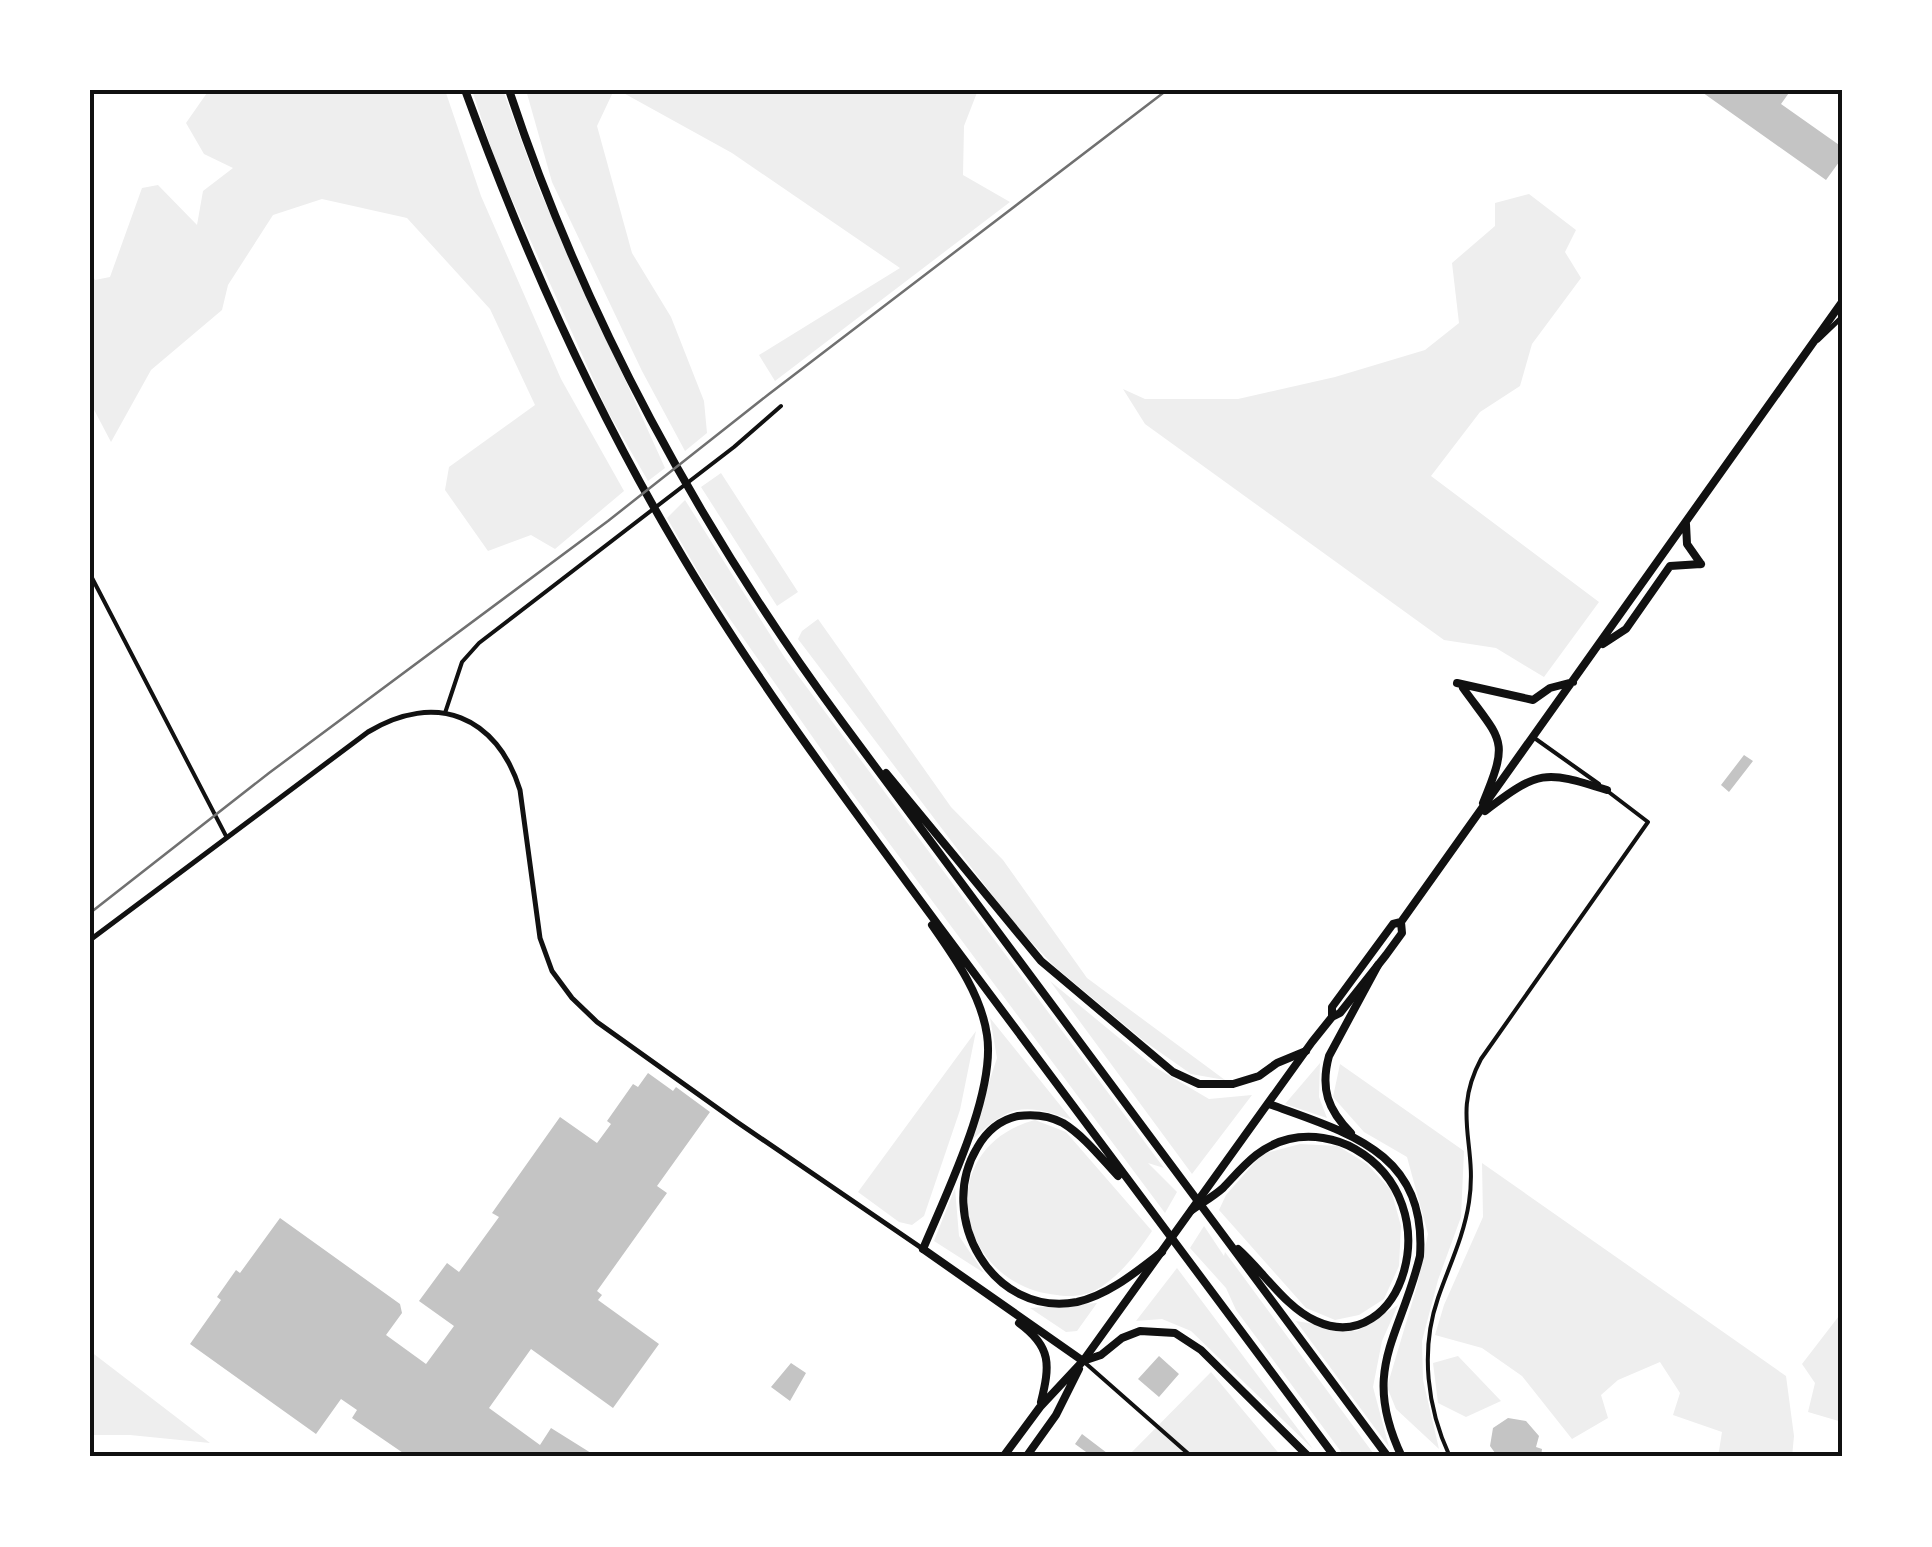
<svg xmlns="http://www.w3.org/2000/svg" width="1932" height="1547" font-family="Arial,sans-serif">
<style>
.green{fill:#eee}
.building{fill:#c4c4c4}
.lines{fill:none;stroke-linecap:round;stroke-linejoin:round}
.minor{stroke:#111;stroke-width:4}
.tertiary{stroke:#111;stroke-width:5}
.primary{stroke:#111;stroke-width:8}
.motorway{stroke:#111;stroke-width:8}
.rail{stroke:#707070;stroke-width:2.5}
.neatline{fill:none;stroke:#111;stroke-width:4}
</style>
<rect width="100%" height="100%" fill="#fff"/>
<!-- green -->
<path class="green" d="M209,90H445L481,196L561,379L624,491L555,549L531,535L488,551L445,490L449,467L535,405L490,309L407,218L322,199L273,215L228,285L222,310L151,370L111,442L90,402V270L95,280L110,277L142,188L158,185L197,225L203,191L233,168L204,154L186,123Z
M472,90H503L539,189L665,468L648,481L607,410L497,166Z
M526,90H614L597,126L632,253L671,317L704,401L707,433L685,451L642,371L552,182Z
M618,90H978L964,126L963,175L1010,202L775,381L759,355L900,268L732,153Z
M1529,194L1576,230L1565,252L1581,278L1532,344L1520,386L1480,412L1431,476L1599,602L1544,677L1496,648L1444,640L1145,424L1123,389L1145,399H1238L1335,377L1425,350L1459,323L1452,263L1495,226V203Z
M721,473L798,592L777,606L701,487Z
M685,500L785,658L1164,1168L1148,1163L1177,1192L1165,1213L851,792L704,582L667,518Z
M818,619L951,807L1003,860L1087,978L1225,1080L1191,1074L1144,1041L1054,966L1015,925L798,639L802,631Z
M1050,981L1153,1066L1209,1099L1252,1095L1192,1174Z
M990,1018L1072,1120C1021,1101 1008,1106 969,1143L997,1058Z
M976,1031L960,1110L924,1216L912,1225L899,1222L858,1192Z
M1320,1063L1319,1097L1327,1118L1285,1104Z
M1340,1064L1464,1151L1461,1217L1438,1280L1422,1341L1423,1380L1439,1449L1396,1409L1387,1387L1417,1286L1428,1234L1407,1157L1364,1132L1333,1097Z
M1035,1120L1066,1132L1152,1231C1137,1253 1119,1278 1094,1291C1084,1296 1068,1297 1057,1295C955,1285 930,1148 1035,1120Z
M1300,1144L1338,1146L1367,1164L1391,1190L1401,1226L1399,1266L1384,1299L1359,1315L1335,1320L1306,1308L1219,1210L1226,1195L1262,1154Z
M1482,1163L1786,1376L1794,1436L1792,1457H1718L1722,1432L1673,1415L1680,1393L1660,1362L1618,1380L1601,1395L1608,1418L1572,1439L1522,1376L1482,1348L1435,1335L1444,1305L1483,1217Z
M955,1188L959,1236L984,1273L934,1241Z
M1204,1226L1224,1256L1225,1252L1376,1457H1345L1236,1310L1226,1288L1190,1248Z
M1177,1268L1313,1449L1191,1331L1162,1319L1136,1321Z
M1097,1303L1077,1331L1066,1332L1030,1308Z
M1398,1305L1382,1341L1373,1387L1389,1447L1296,1321L1357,1331Z
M1842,1312V1422L1808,1412L1815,1383L1802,1364Z
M90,1352V1351L210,1443L130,1435H90Z
M1458,1356L1501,1401L1466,1417L1438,1403L1433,1363Z
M1211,1372L1282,1457H1127Z"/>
<!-- building -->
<path class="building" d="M1699,90H1791L1781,104L1842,147V158L1826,180Z
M1744,755L1753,761L1729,792L1721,785Z
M648,1073L673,1091L676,1087L710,1112L657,1186L667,1193L597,1291L602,1295L598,1300L659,1344L613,1408L531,1349L489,1408L540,1445L551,1428L591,1453L589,1457H409L352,1418L357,1410L341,1399L316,1434L190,1344L221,1300L217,1297L236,1270L240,1273L280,1218L400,1304L402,1313L386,1335L426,1364L454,1326L419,1301L447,1263L459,1272L499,1217L492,1213L560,1117L597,1143L611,1124L607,1121L633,1084L638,1087Z
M1159,1356L1179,1374L1159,1397L1138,1379Z
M791,1363L806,1373L790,1401L771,1387Z
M1508,1418L1526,1421L1539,1436L1536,1447L1542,1449L1541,1457H1498L1490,1446L1493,1428Z
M1082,1434L1107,1453L1104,1457H1093L1075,1444Z"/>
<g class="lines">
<!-- minor -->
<path class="minor" d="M90,574L226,836
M445,713L462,662L479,643L734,447L781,406
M1533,737L1599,784
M1083,1361L1192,1457
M1450,1457C1427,1408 1420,1350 1438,1298C1449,1266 1464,1236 1469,1202C1478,1144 1451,1115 1481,1059L1648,822L1606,790"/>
<!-- tertiary -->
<path class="tertiary" d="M1818,340L1842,317
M90,940L368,732C436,691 497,716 520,790L540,938L552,971L572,998L597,1022L737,1122L923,1249"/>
<!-- primary -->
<path class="primary" d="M1686,524L1687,544L1701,564
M1603,644L1626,629L1670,566L1701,564
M1457,683L1533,700L1550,688L1573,682
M1463,688C1502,742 1510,738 1483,803
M1485,811C1539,770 1544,770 1607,790
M1332,1017V1007L1393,924L1401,922L1842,302
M923,1249L1083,1361
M1019,1323C1052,1347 1050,1365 1041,1402
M1003,1457L1040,1407L1083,1361L1312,1042L1332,1017L1340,1013L1386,955L1402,933L1401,922
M1026,1457L1056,1415L1079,1369"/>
<!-- motorway -->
<path class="motorway" d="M465,90C522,247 589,398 674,542C752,676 847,801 939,926C1070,1104 1202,1281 1335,1457
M509,90C584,317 701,531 842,722L1388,1457
M886,773L1041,961L1173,1072L1199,1084H1233L1259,1076L1277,1063L1306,1051
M1269,1104C1348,1133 1427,1152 1420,1256C1400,1339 1360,1369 1402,1457
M1351,1133C1328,1110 1320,1089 1329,1056L1378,965
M1118,1176C1101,1158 1084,1136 1063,1123C1050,1116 1033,1114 1018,1116C1000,1120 986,1132 977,1148C936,1216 992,1318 1077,1302C1109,1295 1137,1271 1162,1252
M1192,1210C1202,1203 1214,1196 1223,1188C1243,1167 1259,1146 1289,1139C1311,1134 1336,1138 1355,1149C1453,1205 1401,1360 1316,1321C1285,1307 1263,1271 1238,1249
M923,1249C946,1194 996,1093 987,1035C981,994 955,958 932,925
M1083,1361L1101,1355L1122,1338L1140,1331L1175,1333L1201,1350L1309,1457"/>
<!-- rail -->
<path class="rail" d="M90,913L269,773L608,521L769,394L1167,90"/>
</g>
<!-- border -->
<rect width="1932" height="1547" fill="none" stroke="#ffffff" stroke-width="185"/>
<rect x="92" y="92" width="1748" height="1362" class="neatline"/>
</svg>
